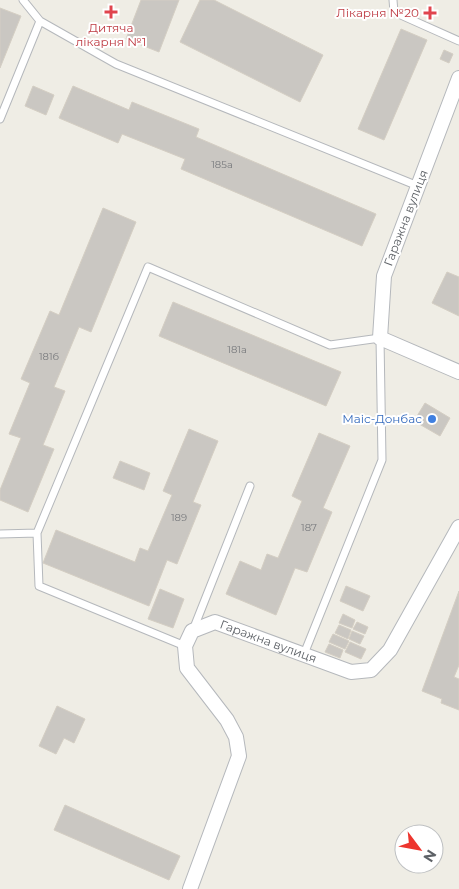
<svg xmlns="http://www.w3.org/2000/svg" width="459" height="889" font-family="Montserrat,sans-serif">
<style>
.building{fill:#cac7c2;stroke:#d4cec3}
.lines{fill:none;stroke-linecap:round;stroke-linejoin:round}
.lane-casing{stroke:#b5b8bc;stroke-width:9}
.street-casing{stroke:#b5b8bc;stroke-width:16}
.lane{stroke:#fff;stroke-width:7}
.street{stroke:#fff;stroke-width:14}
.health-dot{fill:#e0444e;stroke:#fff;stroke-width:2}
.shop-dot{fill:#3f7fe0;stroke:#fff;stroke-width:2}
.labels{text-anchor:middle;stroke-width:4;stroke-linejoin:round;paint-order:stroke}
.number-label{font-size:10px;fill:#787a7d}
.health-label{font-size:12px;fill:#be3a42;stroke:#fff;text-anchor:end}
.street-label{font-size:12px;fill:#5d6166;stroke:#fff}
.shop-label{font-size:12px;fill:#366cbe;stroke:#fff;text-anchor:end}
</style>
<rect width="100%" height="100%" fill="#efede5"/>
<!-- building -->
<path class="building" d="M141,0H179L159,52L126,39Z
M200,0H214L323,55L300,102L180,42Z
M0,8L21,16L0,68Z
M401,29L427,40L384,140L358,129Z
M444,50L453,54L449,63L440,59Z
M33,86L54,95L46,115L25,106Z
M73,86L129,110L132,102L199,129L196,137L376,214L362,246L181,169L185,159L122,134L118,143L59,118Z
M103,208L136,222L91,332L79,327L54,387L65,391L43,445L54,449L28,512L0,500V490L21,438L9,434L30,383L21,379L50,311L59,315Z
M447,272L459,277V316L432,303Z
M173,302L341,372L326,406L159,336Z
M425,403L450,418L440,436L414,421Z
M189,429L218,441L193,502L201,505L177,564L167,560L149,606L43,563L56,530L135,562L140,548L148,551L172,495L163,491Z
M319,433L350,446L323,508L332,512L307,572L295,568L276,615L226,594L240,561L261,570L267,554L278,558L302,501L292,496Z
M120,461L150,473L144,490L113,478Z
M346,586L370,596L363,611L340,601Z
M160,589L184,599L173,628L148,619Z
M459,591V665L454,677L459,679V710L441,703L442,699L422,691Z
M343,614L355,620L352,628L339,623Z
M357,622L368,627L365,634L353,629Z
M339,625L351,630L348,639L335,633Z
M352,631L364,636L360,644L349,639Z
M333,634L349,641L345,649L329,642Z
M350,642L366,649L361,659L345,652Z
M329,644L343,650L340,658L325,652Z
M57,706L85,719L74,743L64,738L56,754L39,746Z
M65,805L180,856L169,880L54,830Z"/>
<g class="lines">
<!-- lane casing -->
<g class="lane-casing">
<path id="lane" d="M23,0L40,21L116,64L418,186
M393,0L394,12L459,41
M0,119L40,21
M0,534L37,533
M193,630L250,486
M185,646L39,586L37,533L148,267L330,345L380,338L382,460L304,654"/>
</g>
<!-- street casing -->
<g class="street-casing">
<g id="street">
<path d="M459,78L384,276L380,338L459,372"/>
<path id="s1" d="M190,889L239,756L236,737L227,720L187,668L185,646L192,631L215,622L351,672L371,670L390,650L459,527"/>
</g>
</g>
<!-- lane -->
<use href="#lane" class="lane"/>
<!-- street -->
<use href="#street" class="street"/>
</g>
<!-- markers -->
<g class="health-dot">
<path d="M108.5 4.5h5v5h5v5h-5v5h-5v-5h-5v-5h5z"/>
<path d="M427.5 5.5h5v5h5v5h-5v5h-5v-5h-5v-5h5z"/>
</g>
<circle class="shop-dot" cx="432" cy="419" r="5"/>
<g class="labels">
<!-- number labels -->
<g class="number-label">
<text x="222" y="168">185а</text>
<text x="237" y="353">181а</text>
<text x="49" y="360">181б</text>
<text x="179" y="521">189</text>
<text x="309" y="531">187</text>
</g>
<!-- health labels -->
<g class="health-label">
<text x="419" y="17">Лікарня №20</text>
<text x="111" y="32" text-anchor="middle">Дитяча<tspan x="111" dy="14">лікарня №1</tspan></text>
</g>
<!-- street labels -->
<g class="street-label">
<text transform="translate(406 218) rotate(-69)" y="4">Гаражна вулиця</text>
<text dy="4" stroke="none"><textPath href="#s1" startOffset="366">Гаражна вулиця</textPath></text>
</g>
<!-- shop labels -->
<g class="shop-label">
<text x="422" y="423">Маіс-Донбас</text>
</g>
</g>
<!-- north arrow -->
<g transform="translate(419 849) rotate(122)"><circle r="24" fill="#ffffff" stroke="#bec0c2"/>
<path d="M0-4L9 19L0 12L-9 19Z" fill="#ed352e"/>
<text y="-8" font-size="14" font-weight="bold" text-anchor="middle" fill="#5d6166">N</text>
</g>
</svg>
